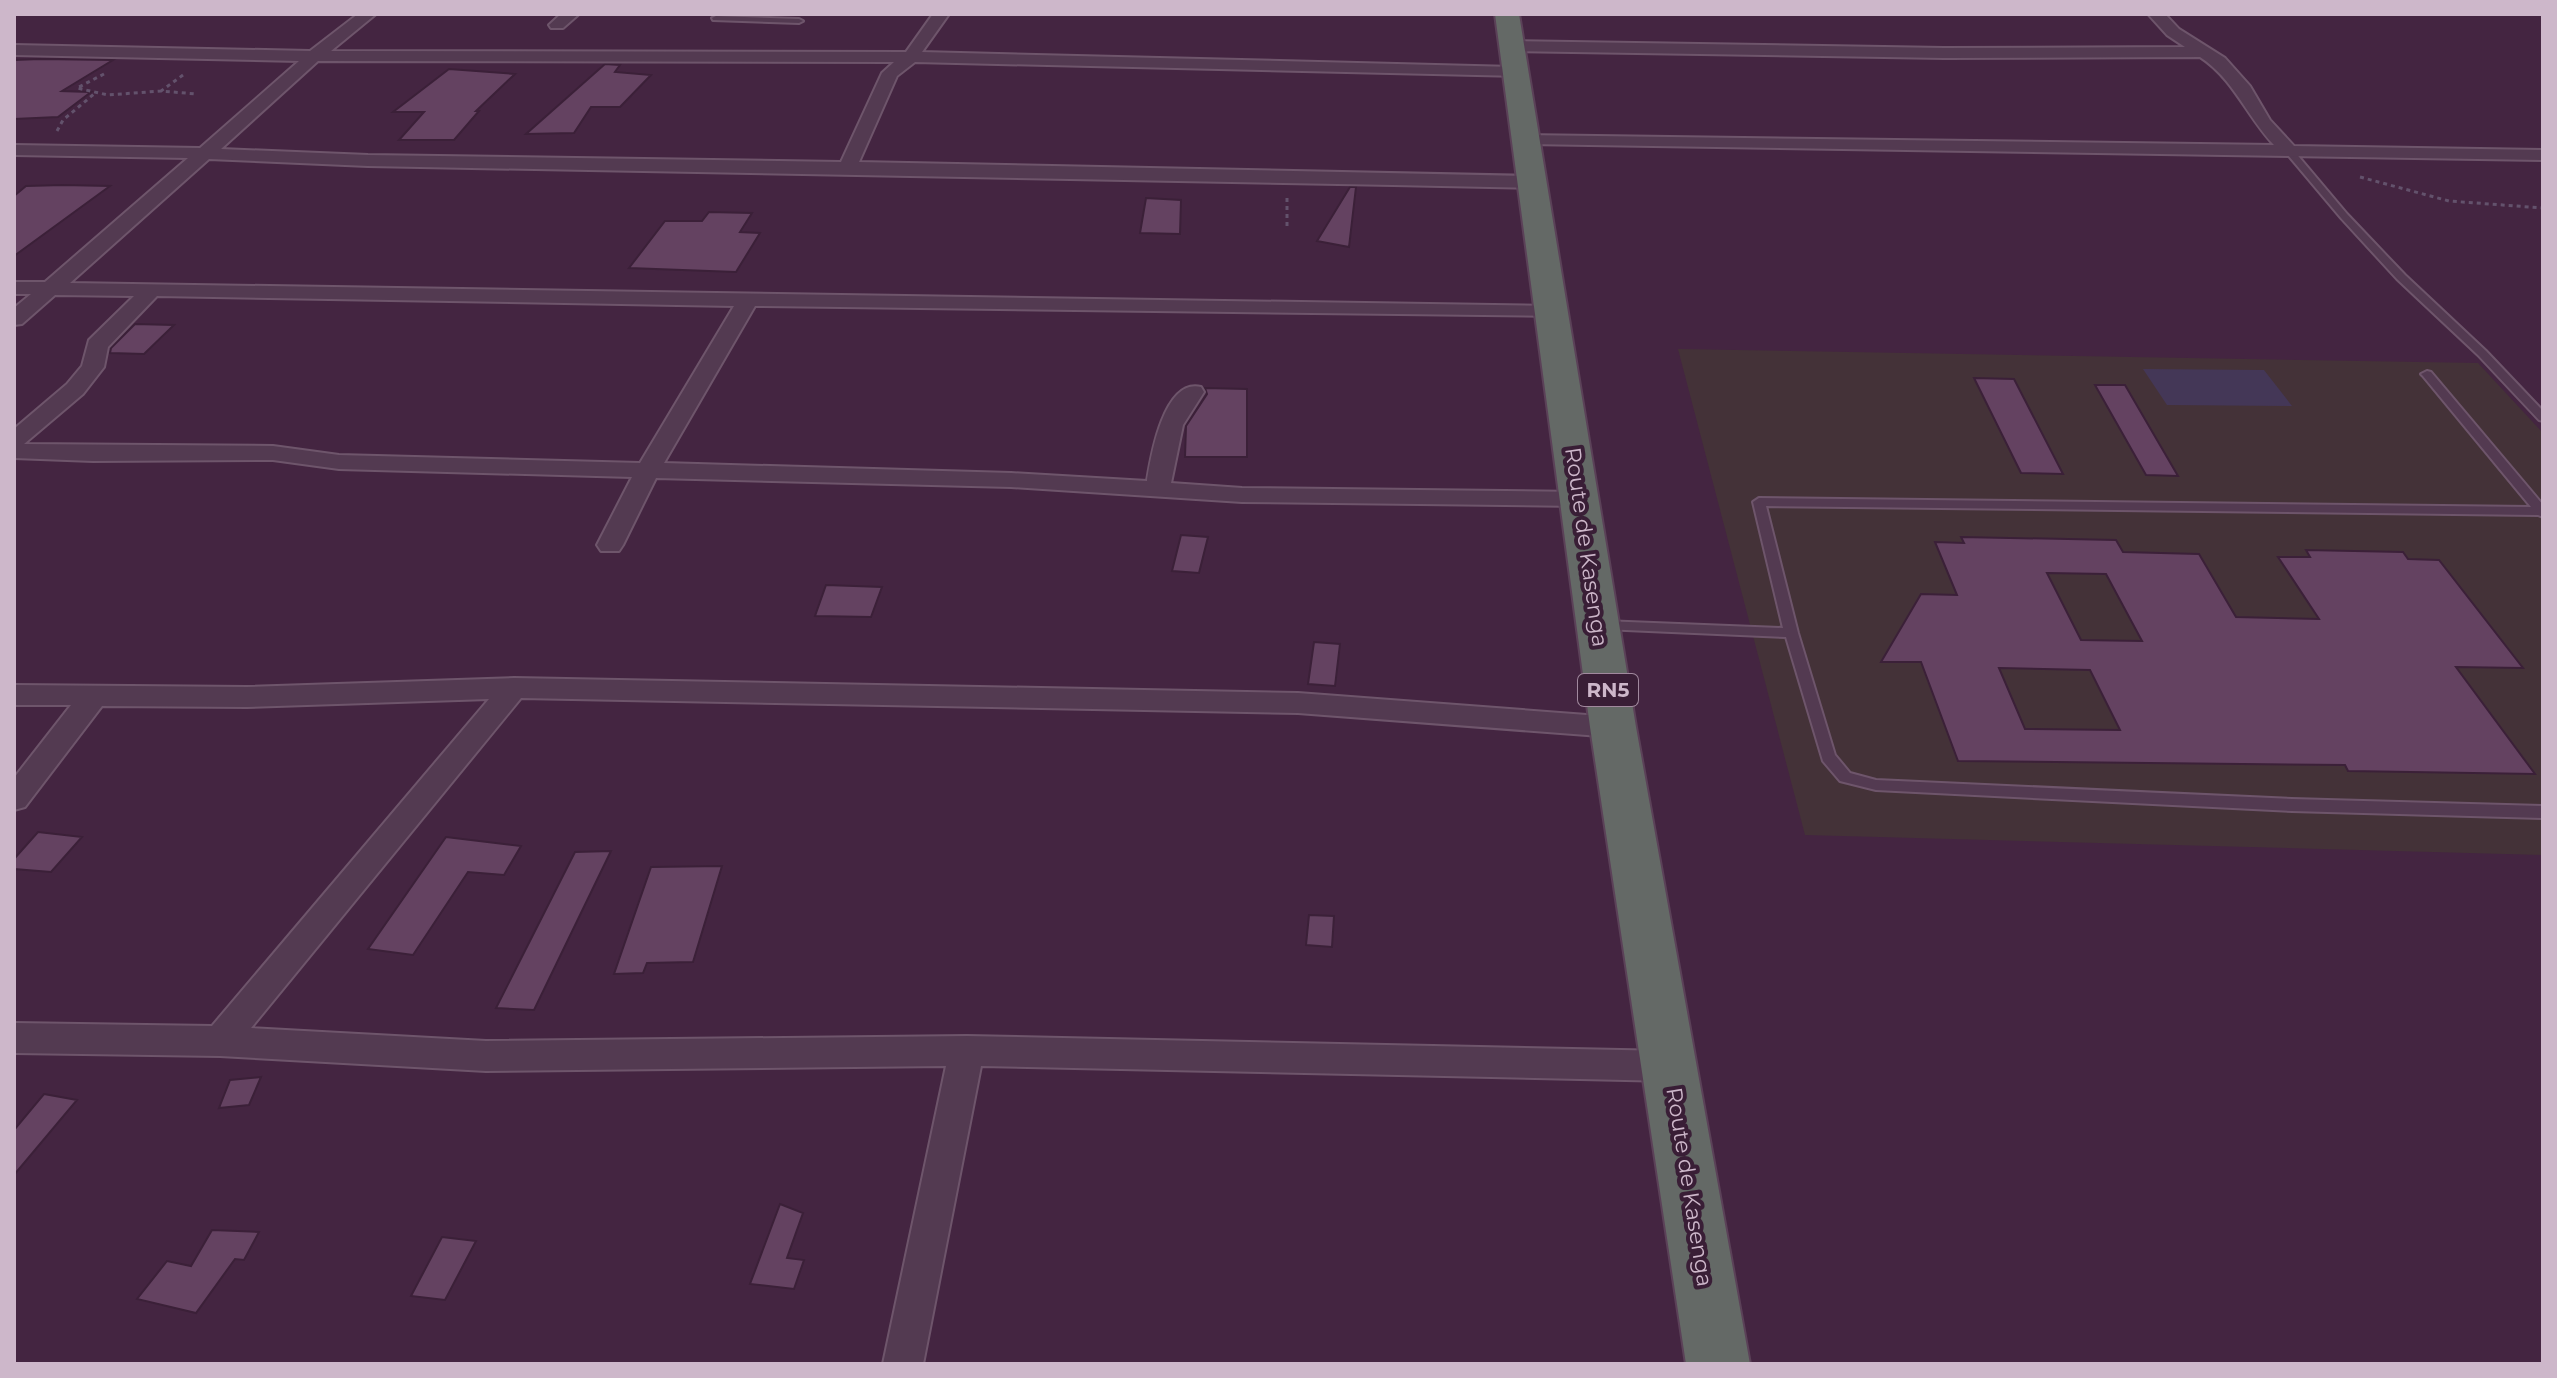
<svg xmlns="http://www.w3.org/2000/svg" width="2557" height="1378" font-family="Montserrat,sans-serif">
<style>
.medical{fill:#443238}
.green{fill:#443757}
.building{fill:#644261;stroke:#3b2038;stroke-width:2;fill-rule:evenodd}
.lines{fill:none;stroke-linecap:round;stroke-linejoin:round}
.service-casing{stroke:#6e556b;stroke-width:4}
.minor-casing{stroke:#6e556b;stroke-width:4}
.trunk-casing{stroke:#5b4158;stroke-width:4}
.path{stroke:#63526c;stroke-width:3;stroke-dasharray:4 4;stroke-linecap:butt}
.service{fill:#533a51;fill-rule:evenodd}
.minor{fill:#533a51;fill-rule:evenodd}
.trunk{fill:#646966;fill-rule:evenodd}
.labels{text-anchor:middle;stroke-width:8;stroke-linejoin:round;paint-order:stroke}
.shield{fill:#391e36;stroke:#a1899e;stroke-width:2}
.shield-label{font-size:20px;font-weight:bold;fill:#cdb7ca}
.street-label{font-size:22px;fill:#cdb7ca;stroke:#391e36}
</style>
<rect width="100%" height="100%" fill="#442541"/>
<!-- medical -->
<path class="medical" d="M1678,349L2478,363L2543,433V855L1805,835Z"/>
<!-- green -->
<path class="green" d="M2143,369L2264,370L2292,406L2167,405Z"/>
<!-- building -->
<path class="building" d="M40,59L113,60L62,91L91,92L58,117L14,119V60Z
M605,64L620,65L615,72L651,75L620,107H591L574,133L526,134Z
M449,69L515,74L476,111H479L454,140H399L424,112H393Z
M26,186L63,185L110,186L14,256V196Z
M1350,187H1356L1349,247L1317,241Z
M1146,198L1181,200L1180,234L1140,233Z
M709,212L752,213L740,232L760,233L736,272L629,268L665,221H702Z
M135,324L174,325L144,354L110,353L111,348Z
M1974,378L2014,379L2063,474L2021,473Z
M2095,385H2125L2178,476L2146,475Z
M1205,388L1247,389V457H1185L1186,426L1207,394Z
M1181,535L1208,537L1199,573L1172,571Z
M1961,537L2116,540L2123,552L2199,554L2236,617L2319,619L2278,557H2310L2306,550L2403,552L2408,559L2439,560L2523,668L2456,667L2535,774L2348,771L2345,765L1958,761L1921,662H1881L1921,594L1957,595L1935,542L1964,543ZM2047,573L2106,574L2142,641L2081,640ZM1999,668L2090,670L2120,730L2025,729Z
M826,585L882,587L871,617L815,616Z
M1314,642L1340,644L1335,686L1308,684Z
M38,832L82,837L51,872L14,869V859Z
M446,837L521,846L504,875L468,872L413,955L368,949Z
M611,851L534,1010L496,1008L575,852Z
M722,866L693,962L647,963L643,973L614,974L651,867Z
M1309,915L1334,916L1332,947L1306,945Z
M261,1077L249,1105L219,1108L230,1080Z
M44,1094L77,1100L14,1175V1130Z
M780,1204L803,1213L787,1258L804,1260L794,1289L750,1284Z
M212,1230L259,1232L244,1260L235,1259L196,1313L137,1299L167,1261L191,1266Z
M442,1237L476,1241L445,1300L411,1296Z"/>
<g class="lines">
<!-- service casing -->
<g class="service-casing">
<path id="service" d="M716,16L799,19L803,21L799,23L713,20L712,18Z
M2288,151H2294L2347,214L2405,275L2486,351L2543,411V421L2539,420L2478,355L2397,279L2341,218L2288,155Z
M2427,371L2431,372L2543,505V517L2538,515L1766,506L1798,633L1835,755L1850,773L1876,780L2292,799L2543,806V818L2292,811L1876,790L1840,781L1823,761L1786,637L1603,629L1596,625L1603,621L1783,628L1753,502L1759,498L2531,507L2423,376L2421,374Z"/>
</g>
<!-- minor casing -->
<g class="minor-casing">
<path id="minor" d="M358,14H376L331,51L906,52L933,14H949L922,52L1514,67L1520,68L1522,72L1520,76L915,62L897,76L859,162L1532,176L1541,182L1532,188L1393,185L368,166L209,159L70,283L1553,306L1564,312L1560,316L755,306L664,463L1011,473L1147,481C1151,456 1164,378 1201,387L1204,392L1183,425L1171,483L1242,488L1580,492L1589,494L1592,499L1589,504L1580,506L1242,502L1011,487L656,478L623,545L619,551H601L597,545L632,477L339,469L273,460L93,461L14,458V429L67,384L82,366L89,340L134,296L55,295L22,324L14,325V308L31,294H14V282H45L188,158L14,155V145L200,148L299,61L14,55V45L310,51ZM318,61L894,62L882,73L841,162L368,155L221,149ZM157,296L734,306L640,463L339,455L273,446L24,444L83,394L104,367L108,347Z
M561,14H579L563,28H551L549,25Z
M2148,14H2165L2179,29L2225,58L2250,86L2270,120L2294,146L2543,150V160L1526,144L1520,143L1517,139L1520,135L2274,145C2247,117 2234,79 2200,57L1944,58L1510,51L1502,46L1510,41L1944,48L2185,47L2167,35Z
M514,678L1298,693L1613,717L1623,720L1627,727L1623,734L1613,737L1298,713L521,698L251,1028L486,1041L967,1036L1670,1051L1682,1055L1687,1066L1682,1077L1670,1081L981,1066L923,1364H883L946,1066L486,1071L220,1056L14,1053V1023L212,1026L489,699L247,707L102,706L25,807L14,810V778L71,705H14V685L247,687Z"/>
</g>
<!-- trunk casing -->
<g class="trunk-casing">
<path id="trunk" d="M1495,14H1519L1636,727L1750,1364H1686L1590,727Z"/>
</g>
<!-- path -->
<path class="path" d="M104,74L77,88L108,95L161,91
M183,75L161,91L197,94
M57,131L63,120L94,94
M2360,177L2449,201L2543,208
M1287,198V229"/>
<!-- service -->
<use href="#service" class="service"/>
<!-- minor -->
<use href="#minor" class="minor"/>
<!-- trunk -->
<use href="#trunk" class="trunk"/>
</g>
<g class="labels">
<!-- shield labels -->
<rect class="shield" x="1578" y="674" width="60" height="32" rx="6"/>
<g class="shield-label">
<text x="1608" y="697">RN5</text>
</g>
<!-- street labels -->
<g class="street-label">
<text transform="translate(1587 547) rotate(82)" y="8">Route de Kasenga</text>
<text transform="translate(1690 1187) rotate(81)" y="8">Route de Kasenga</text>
</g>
</g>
<!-- border -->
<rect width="2557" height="1378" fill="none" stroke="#cdb7ca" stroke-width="32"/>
</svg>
